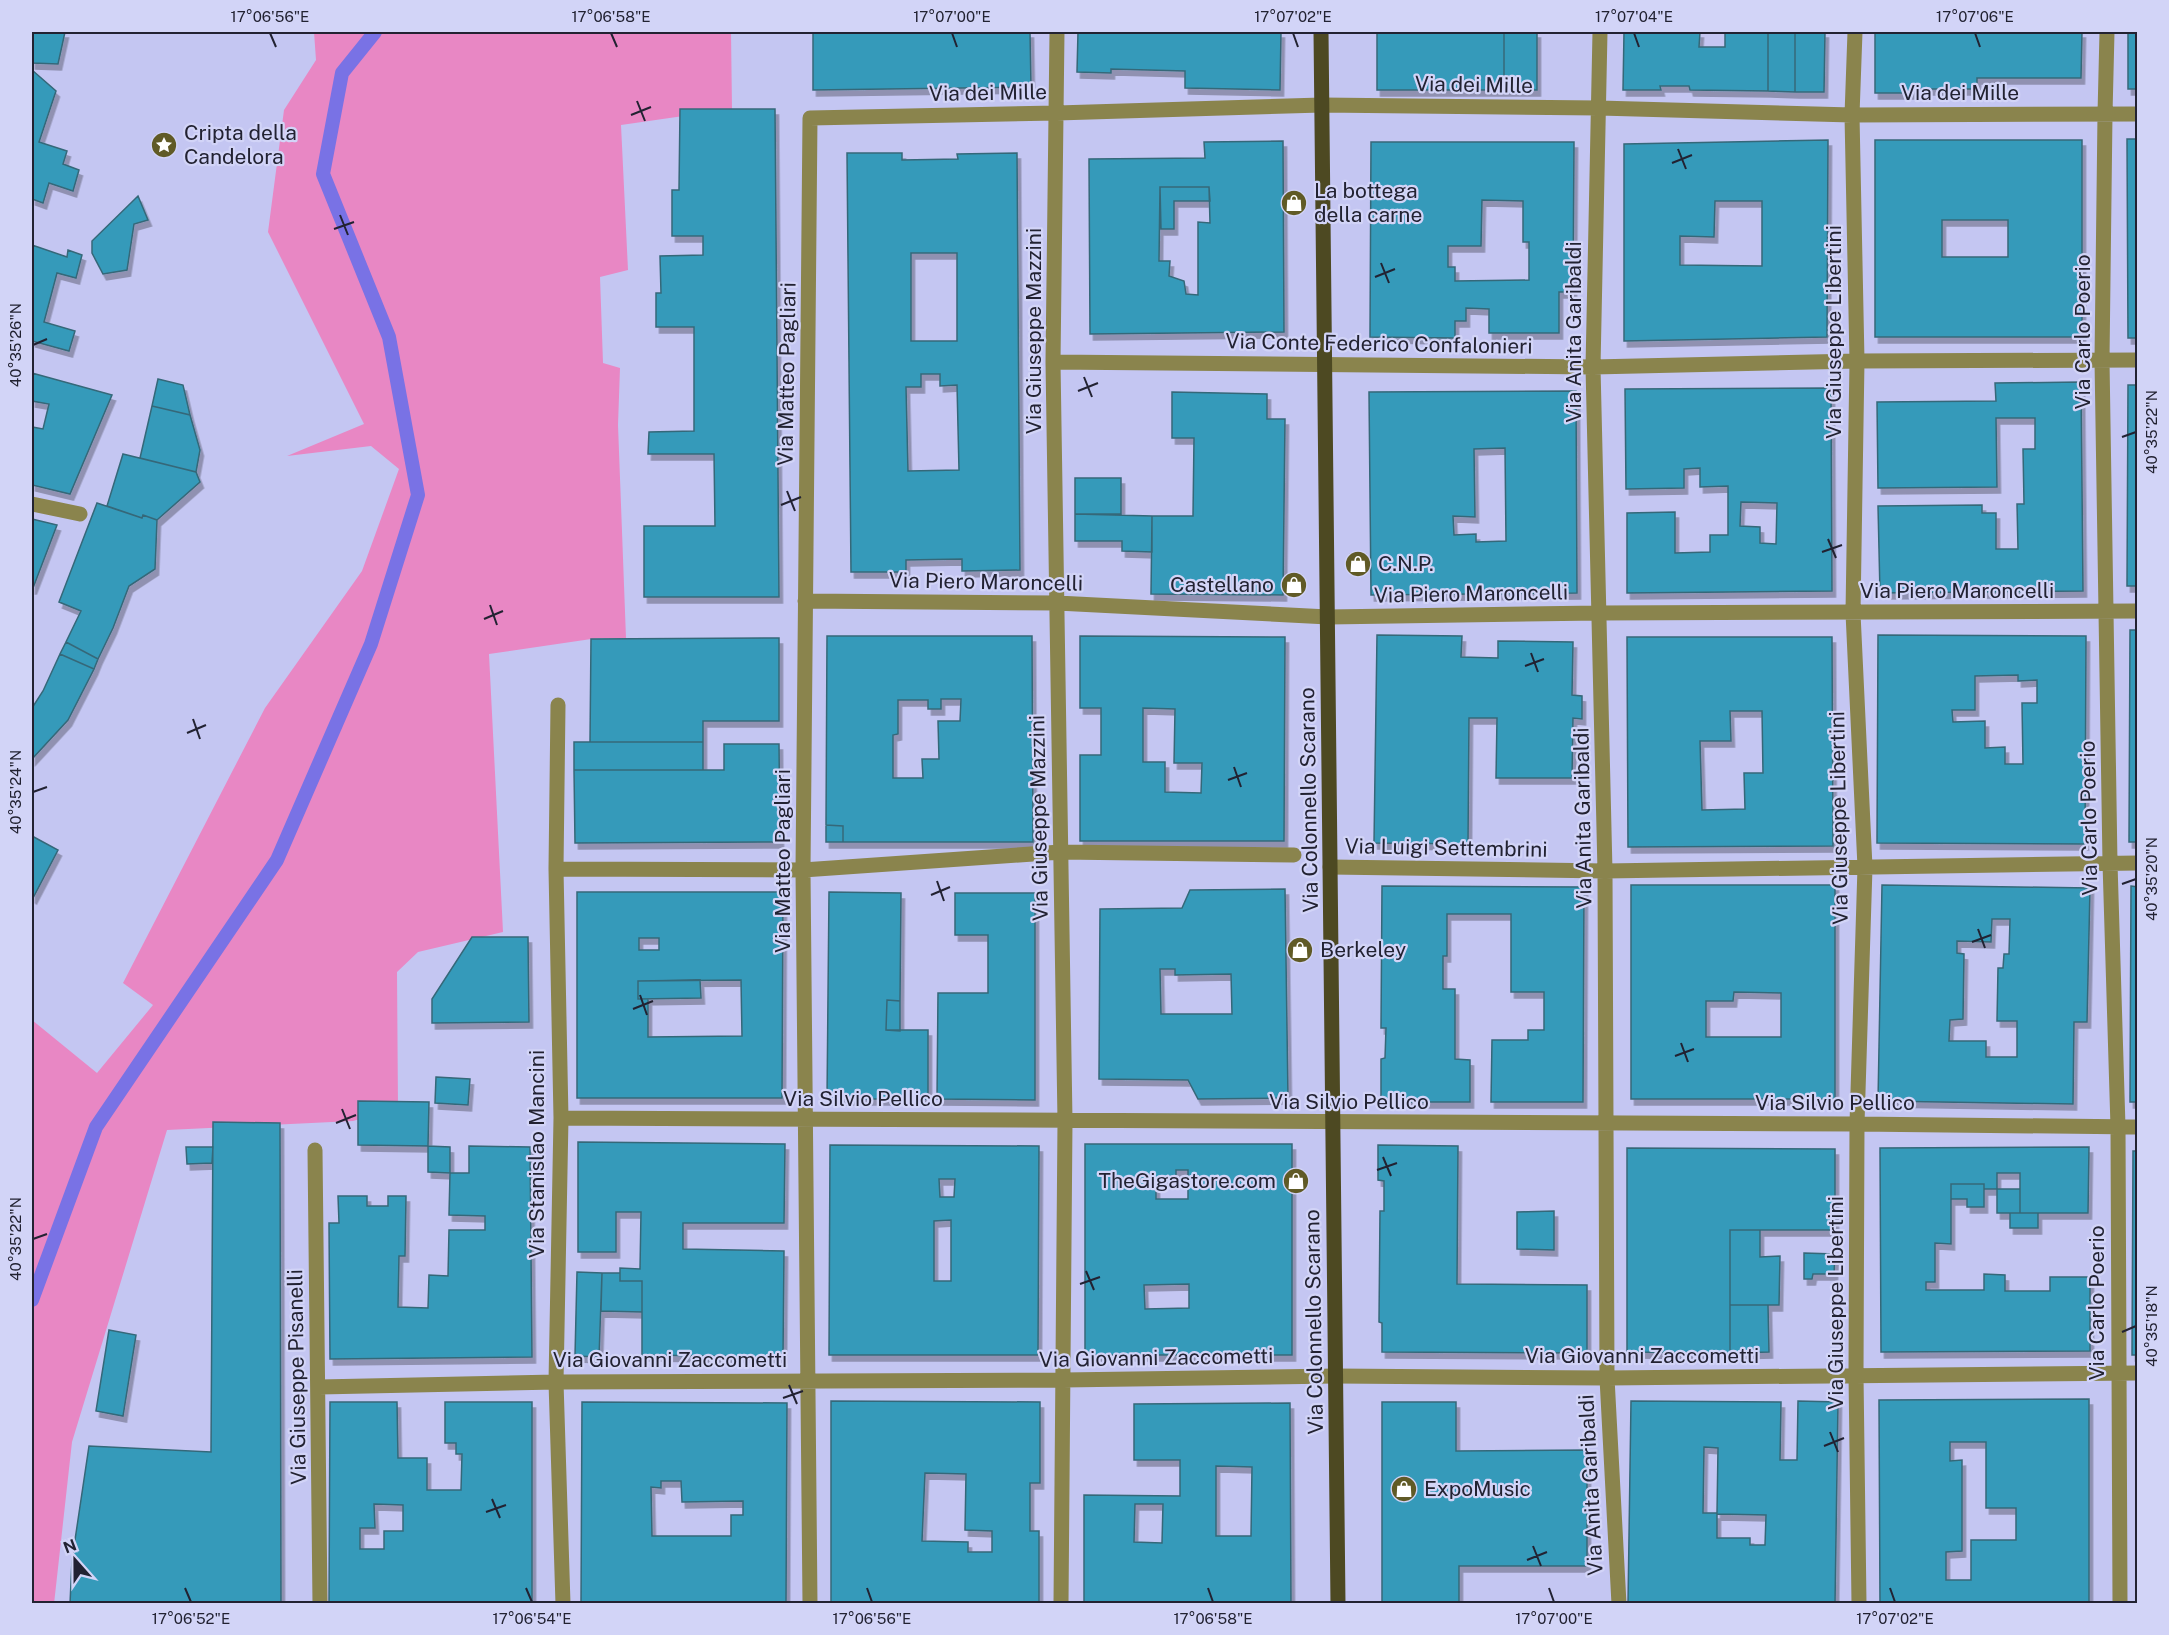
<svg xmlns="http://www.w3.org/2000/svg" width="2169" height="1635" font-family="'Public Sans',sans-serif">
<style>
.green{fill:#e887c4}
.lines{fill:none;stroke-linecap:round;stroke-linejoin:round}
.stream{stroke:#7972e5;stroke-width:14}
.building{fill:#369aba;stroke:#356879;stroke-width:1.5;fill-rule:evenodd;filter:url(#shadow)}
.minor{stroke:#8a844d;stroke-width:15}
.major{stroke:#4d4922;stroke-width:15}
.ticks{fill:none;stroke:#222232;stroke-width:2}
.labels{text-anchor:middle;stroke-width:4.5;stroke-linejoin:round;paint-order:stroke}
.street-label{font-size:21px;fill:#222232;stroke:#d2d4f7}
.poi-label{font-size:21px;fill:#222232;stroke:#d2d4f7;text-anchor:start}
.neatline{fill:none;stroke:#222232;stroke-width:2}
.ticks-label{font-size:15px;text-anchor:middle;fill:#222232}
</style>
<defs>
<filter id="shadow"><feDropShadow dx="3.5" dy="6" stdDeviation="0" flood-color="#0004"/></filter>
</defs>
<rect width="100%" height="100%" fill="#c4c6f2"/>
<!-- green -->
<path class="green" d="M314,32H731L732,109L621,125L628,270L600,277L603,363L620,368L618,425L626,638H598L489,654L503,932L418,952L397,972L398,1108L353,1121L167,1130L72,1442L54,1604L32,1603V1020L97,1073L153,1005L123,983L265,708L362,571L399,469L371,446L287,456L364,424L268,232L284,110L316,60Z"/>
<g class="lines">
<!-- stream -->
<path class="stream" d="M32,1300L96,1127L277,860L371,644L418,495L389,337L323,174L342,73L375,32"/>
</g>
<!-- building -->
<path class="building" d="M32,32H65L58,64L32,63Z
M813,32H1030L1031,87L813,90Z
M1078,32H1281L1280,90L1185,88V71L1111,69V73L1077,72Z
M1377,32H1504V90H1377Z
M1504,32H1537V90H1504Z
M1624,32H1700L1699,47H1725V32H1768V91L1690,90L1689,86H1660L1661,90H1623Z
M1768,32H1795V92L1768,91Z
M1795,32H1825L1824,92H1795Z
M1875,32L2007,33V32H2082L2081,78H1977V89H1911V93H1875Z
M2128,32H2138V89H2128Z
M32,70L56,91L39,142L67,151L63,164L79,170L73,191L49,183L43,203L32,199Z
M680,109H775L779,597H644V526H715L714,454H648L649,432L694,431V327H656V293H661L660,256L703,255V236H672V190H679Z
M2127,139H2138V338H2128Z
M1828,140L1827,337L1624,341V144ZM1715,201H1762V266L1680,265V236L1714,237Z
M1875,140H2082V337H1875ZM1942,220H2008V257H1942Z
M1283,141L1284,332L1090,334L1089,159L1205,158L1204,142ZM1160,187H1209L1210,223L1198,222V295L1186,294L1184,281L1169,276L1170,261H1159Z
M1371,142H1574L1573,292H1559V333H1489V309L1466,308V321H1455V338L1370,337ZM1482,200L1523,201V242H1529V280L1455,281V267H1448V246H1481Z
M847,153H902V160L958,159L957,154L1017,153L1020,570L962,571V559L906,560V572H851ZM911,253H957V341H911ZM921,374H940V386L957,385L959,470L908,471L906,387H921Z
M1160,187H1209L1210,201H1174V229H1161Z
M138,196L148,220L134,224L127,270L103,274L92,253V241Z
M32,245L67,257L68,250L82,255L76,278L57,273L44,322L75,331L69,351L32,341Z
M32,373L112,395L70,494L32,485V427L43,429L49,404L32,401Z
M158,379L183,385L190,415L152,406Z
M2081,382L2083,591L1880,593L1878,506L1982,505V513H1996V549H2018L2017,504H2024L2023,449H2035V418H1996L1997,487L1878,488L1877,402L1996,401L1995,383Z
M2128,385H2138V586H2127Z
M1831,388L1832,591L1627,593V513L1675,512V553L1710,552V535H1728V486L1700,487V468L1684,469V488L1626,489L1625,389ZM1741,502L1777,503L1776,544L1760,543V527L1740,526Z
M1576,391L1577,593L1371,595L1369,392ZM1505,448L1506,541L1476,542V534L1454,535L1453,516L1475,517L1474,449Z
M1172,392L1267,394V419H1285L1283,595L1151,594L1152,516H1193L1194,438H1172Z
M152,406L190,415L200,450L196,472L140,458Z
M123,454L196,472L200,482L157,520L143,515L142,518L107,506Z
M1075,478H1121V514H1075Z
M97,503L142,518L143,515L157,520L155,569L129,586L113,628L98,659L66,642L81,611L59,602Z
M1075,514L1152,516V552L1122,551V541H1075Z
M32,519L57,525L33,588H32Z
M2130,630H2138V842H2129Z
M1377,635L1462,636L1461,657L1498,658V641L1573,642L1572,695L1582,696V719L1573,718L1572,778H1496L1497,718H1469L1468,844L1374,843Z
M1878,635L2086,636L2085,844L1877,843ZM2018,675V681L2037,680V703H2022L2023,764H2005V747L1985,748V721L1953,722L1952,710H1975V676Z
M827,636H1032L1033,842H843V826L826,825ZM941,699H961L960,721H938L939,759H922L923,778H893V735L898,734V700H928V709H941Z
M1080,636L1285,637L1284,841H1080V755H1101V708H1080ZM1143,708L1175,709L1174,763H1202L1201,793L1165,792V762H1143Z
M1627,637H1832L1833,846L1628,847ZM1730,711H1762L1763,773H1744L1745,809L1702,810L1700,741H1731Z
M779,638V721H703V742H590L591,639Z
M66,642L98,659L94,669L60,654Z
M60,654L94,669L68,720L32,759V708L43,691Z
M574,742H703V770H574Z
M724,744H779L780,842L575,843L574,770H724Z
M826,825L843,826V842H826Z
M32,836L58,850L33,898L32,897Z
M1631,885H1835V1099H1631ZM1734,992L1781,993V1037H1706V1001H1733Z
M1882,885L2090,888L2087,1022H2074L2073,1104L1878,1101ZM1992,919H2010L2009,954H2004L2003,968H1998L1997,1021H2017V1057H1986V1041H1949L1950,1020L1963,1019L1964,954L1957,953V941L1991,942Z
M1382,886L1584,887L1583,1102H1491L1492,1040H1528V1030H1544V992H1511V914H1447V956H1443V989H1455V1059L1470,1060V1102H1381V1059L1385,1058L1386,1028H1381Z
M2131,886L2138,887V1102H2130Z
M1285,889L1288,1098L1198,1099L1188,1080L1099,1079L1100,909L1182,908L1190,890ZM1160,969H1175V975L1231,974L1232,1014H1161Z
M577,892H783L782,1098H577ZM639,938H659V950H639ZM741,980L742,1036L648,1037V999H638V981Z
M829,892L901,893L900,1001L887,1000L886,1030H928V1099H827Z
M955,893H1035V1100L937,1099L938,993H988V935H955Z
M472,937H528L529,1022L432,1023V999Z
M700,980L701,998L638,999V981Z
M887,1000L900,1001V1031L886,1030Z
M436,1077L470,1079L468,1105L435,1103Z
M358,1101L429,1102L428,1146L358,1145Z
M213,1122L280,1123L281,1604H70L72,1560L89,1446L211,1452Z
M578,1142L785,1144L784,1223H683V1249L784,1251L783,1357L642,1355V1281H620V1268L640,1269L641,1212H616V1252H578Z
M1085,1144H1292V1355H1085ZM1176,1170H1188V1199H1156V1182H1176ZM1189,1284V1308L1145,1309L1144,1285Z
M830,1145L1039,1146L1038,1355H829ZM939,1179H955L954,1197H940ZM951,1220V1281H934V1221Z
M1378,1145L1458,1146L1457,1284L1587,1285V1353L1382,1352V1323L1379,1322L1380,1211H1384V1181L1378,1180Z
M428,1146L450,1147V1173L428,1172Z
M469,1146L530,1147L532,1357L330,1359L329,1223H339L338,1196H367V1206H388V1196H406L405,1256H399L398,1307L428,1308L429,1275L448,1276L449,1230H485V1216L449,1215L450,1173H469Z
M186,1147H213L212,1163L187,1164Z
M2089,1147L2088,1213H2020V1173H1997V1189H1984V1184H1951V1244L1935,1243V1282H1926V1290H1984V1274L2005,1275V1291H2050V1277H2090V1351L1881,1352L1880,1148Z
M1627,1148L1835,1149V1230H1730V1353L1627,1352Z
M2133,1151H2138V1355H2132Z
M1951,1184H1984V1207H1967V1199H1951Z
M1997,1189H2020V1213H1997Z
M1554,1211V1250L1517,1249V1212Z
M2010,1213H2038V1228H2010Z
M1730,1230H1760V1257L1780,1256L1779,1305H1730Z
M1804,1253L1835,1254L1834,1274H1813L1812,1279H1804Z
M577,1272L602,1273L599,1357L575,1356Z
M602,1273H620V1281H642V1312L601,1311Z
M1730,1305H1768L1769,1352L1730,1353Z
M109,1330L136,1335L123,1416L96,1411Z
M2089,1399V1604H1880L1879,1400ZM1950,1442H1986V1508H2016V1540H1971V1580H1946V1552L1962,1551V1460L1950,1461Z
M831,1401L1040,1402V1483H1030V1531H1039V1604H831ZM925,1473L966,1474L965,1530L992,1531V1552H968V1542L922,1541Z
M1631,1401L1781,1402L1780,1460H1797L1798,1401L1838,1402L1835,1604H1628ZM1704,1447L1718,1448L1717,1513H1703ZM1717,1514L1766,1515L1765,1545H1750V1538H1717Z
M330,1402H397L398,1458H427V1490H461L462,1454H456V1443H445V1402H532V1604H329ZM374,1504L403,1505V1531H384V1549H360V1528H375Z
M582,1402L787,1403L786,1604H581ZM661,1481H681L682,1502L743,1501V1515H731V1536H652L651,1487L661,1488Z
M1382,1402H1456V1451L1587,1450V1566H1459V1604H1382Z
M1290,1403L1291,1604H1084V1495L1180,1496V1460H1134V1404ZM1216,1466L1252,1467L1251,1536H1216ZM1135,1504H1163L1162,1543L1134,1542Z"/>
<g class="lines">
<!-- minor -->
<path class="minor" d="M1057,32L1053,362L1065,1121L1061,1604
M1600,32L1593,367L1605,871L1607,1378L1619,1604
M1855,32L1852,115L1857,361L1853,613L1865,867L1857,1124L1856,1375L1859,1604
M2107,32L2105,114L2102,360L2110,863L2118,1127L2120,1604
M1053,362L1593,367L1857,361L2138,360
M32,504L80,514
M805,601L1057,603L1328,617L1600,613L2138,611
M558,705L556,869L561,1118L556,1382L563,1604
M1330,867L1605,871L2138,863
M556,869L803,870L1061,852L1294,855
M561,1118L1857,1124L2138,1127
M315,1150L320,1604
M319,1387L556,1382L1063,1380L1335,1376L1607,1378L2138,1373
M810,1604L803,870L810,118L1057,113L1322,105L1599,108L1852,115L2138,114"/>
<!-- major -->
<path class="major" d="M1321,32L1338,1604"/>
</g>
<!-- ticks -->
<path class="ticks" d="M270,33L276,47M611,33L617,47M952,33L957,47M1293,33L1298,47M1634,33L1639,47M1975,33L1980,47M637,101L645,121M631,115L651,107M1678,149L1686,169M1672,163L1692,155M340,215L348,235M334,229L354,222M1381,263L1389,283M1375,277L1395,269M33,345L47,339M1084,377L1092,397M1078,391L1098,383M2122,437L2136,432M787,491L795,511M781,505L801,497M1828,539L1836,558M1822,552L1842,545M490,605L497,625M484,619L503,611M1531,653L1538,672M1525,666L1544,659M193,719L200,739M187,733L206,725M1234,767L1241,787M1228,780L1247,773M33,792L47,787M937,881L944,901M2122,884L2136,879M931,895L950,887M1978,929L1985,948M1972,942L1991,935M640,995L647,1015M633,1009L653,1001M1681,1043L1688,1062M1675,1056L1694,1049M342,1109L350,1129M336,1123L356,1115M1383,1157L1391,1176M1377,1170L1397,1163M33,1239L47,1234M1086,1271L1094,1290M1080,1284L1100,1277M2122,1332L2136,1326M789,1385L797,1404M783,1398L803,1391M1830,1432L1838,1452M1824,1446L1844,1438M492,1499L500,1518M486,1512L506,1505M1533,1546L1541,1566M1527,1560L1547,1552M185,1588L191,1602M526,1588L532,1602M867,1588L872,1602M1208,1588L1213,1602M1549,1588L1554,1602M1890,1588L1895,1602"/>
<!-- icons -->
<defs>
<g id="sight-disc" transform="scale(1.35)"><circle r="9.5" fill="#605a26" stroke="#d2d4f7"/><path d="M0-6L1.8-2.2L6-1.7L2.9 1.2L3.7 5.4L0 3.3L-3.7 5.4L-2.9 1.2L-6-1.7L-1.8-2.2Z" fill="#fff"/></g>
<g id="shop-disc" transform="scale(1.35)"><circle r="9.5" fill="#605a26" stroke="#d2d4f7"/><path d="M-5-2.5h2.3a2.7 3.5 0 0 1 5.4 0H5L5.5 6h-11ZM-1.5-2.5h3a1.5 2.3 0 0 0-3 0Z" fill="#fff"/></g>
</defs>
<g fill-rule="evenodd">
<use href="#sight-disc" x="164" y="145"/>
<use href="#shop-disc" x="1294" y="203"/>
<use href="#shop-disc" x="1358" y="564"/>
<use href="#shop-disc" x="1294" y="585"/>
<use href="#shop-disc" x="1300" y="950"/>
<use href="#shop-disc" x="1296" y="1181"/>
<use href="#shop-disc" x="1404" y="1489"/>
</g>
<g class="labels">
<!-- street labels -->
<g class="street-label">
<text transform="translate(1474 85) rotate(1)" y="7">Via dei Mille</text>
<text transform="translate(988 93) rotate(-1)" y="7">Via dei Mille</text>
<text x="1960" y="100">Via dei Mille</text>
<text transform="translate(1034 331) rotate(-90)" y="7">Via Giuseppe Mazzini</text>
<text transform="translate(1574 332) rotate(-90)" y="7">Via Anita Garibaldi</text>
<text transform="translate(1834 332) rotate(-90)" y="7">Via Giuseppe Libertini</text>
<text transform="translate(2083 332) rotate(-90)" y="7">Via Carlo Poerio</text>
<text transform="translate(1379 344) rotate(1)" y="7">Via Conte Federico Confalonieri</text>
<text transform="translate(787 374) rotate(-89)" y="7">Via Matteo Pagliari</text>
<text transform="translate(986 582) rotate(1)" y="7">Via Piero Maroncelli</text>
<text x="1957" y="598">Via Piero Maroncelli</text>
<text transform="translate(1471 594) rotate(-1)" y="7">Via Piero Maroncelli</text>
<text transform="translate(1309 800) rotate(-91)" y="7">Via Colonnello Scarano</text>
<text transform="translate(1039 818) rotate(-91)" y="7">Via Giuseppe Mazzini</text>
<text transform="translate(1583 818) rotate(-91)" y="7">Via Anita Garibaldi</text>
<text transform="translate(1839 818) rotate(-91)" y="7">Via Giuseppe Libertini</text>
<text transform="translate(2089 818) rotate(-91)" y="7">Via Carlo Poerio</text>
<text transform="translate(1446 848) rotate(1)" y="7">Via Luigi Settembrini</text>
<text transform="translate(783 861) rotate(-90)" y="7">Via Matteo Pagliari</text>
<text x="863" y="1106">Via Silvio Pellico</text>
<text x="1349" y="1109">Via Silvio Pellico</text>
<text x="1835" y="1110">Via Silvio Pellico</text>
<text transform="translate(537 1154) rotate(-90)" y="7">Via Stanislao Mancini</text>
<text transform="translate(1836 1303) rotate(-90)" y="7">Via Giuseppe Libertini</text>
<text transform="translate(2097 1303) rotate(-90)" y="7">Via Carlo Poerio</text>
<text transform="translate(1314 1322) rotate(-91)" y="7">Via Colonnello Scarano</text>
<text x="1642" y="1363">Via Giovanni Zaccometti</text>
<text transform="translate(1156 1358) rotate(-1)" y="7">Via Giovanni Zaccometti</text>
<text x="670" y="1367">Via Giovanni Zaccometti</text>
<text transform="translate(297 1377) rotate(-91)" y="7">Via Giuseppe Pisanelli</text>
<text transform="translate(1591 1485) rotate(-93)" y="7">Via Anita Garibaldi</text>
</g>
<!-- poi labels -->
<g class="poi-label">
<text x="184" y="140">Cripta della<tspan x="184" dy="24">Candelora</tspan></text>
<text x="1314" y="198">La bottega<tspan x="1314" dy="24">della carne</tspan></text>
<text x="1378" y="571">C.N.P.</text>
<text x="1274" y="592" text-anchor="end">Castellano</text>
<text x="1320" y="957">Berkeley</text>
<text x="1276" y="1188" text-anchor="end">TheGigastore.com</text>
<text x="1424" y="1496">ExpoMusic</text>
</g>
</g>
<!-- border -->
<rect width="2169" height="1635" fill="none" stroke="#d2d4f7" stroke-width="66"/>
<!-- north arrow -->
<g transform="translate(75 1560) rotate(339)" stroke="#d2d4f7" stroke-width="4.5" paint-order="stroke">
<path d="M0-4.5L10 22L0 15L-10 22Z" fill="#222232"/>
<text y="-9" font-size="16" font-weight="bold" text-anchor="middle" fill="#222232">N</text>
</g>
<rect x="33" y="33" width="2103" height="1569" class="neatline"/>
<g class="ticks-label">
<text x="270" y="22">17°06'56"E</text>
<text x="611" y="22">17°06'58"E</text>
<text x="952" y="22">17°07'00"E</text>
<text x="1293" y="22">17°07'02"E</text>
<text x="1634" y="22">17°07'04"E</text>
<text x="1975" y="22">17°07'06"E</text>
<text transform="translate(16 345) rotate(-90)" y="5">40°35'26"N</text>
<text transform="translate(2152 432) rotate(-90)" y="5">40°35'22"N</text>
<text transform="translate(16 792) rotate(-90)" y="5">40°35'24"N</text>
<text transform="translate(2152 879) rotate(-90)" y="5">40°35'20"N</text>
<text transform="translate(16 1239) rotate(-90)" y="5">40°35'22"N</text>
<text transform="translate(2152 1326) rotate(-90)" y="5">40°35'18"N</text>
<text x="191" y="1624">17°06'52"E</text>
<text x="532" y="1624">17°06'54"E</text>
<text x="872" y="1624">17°06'56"E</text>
<text x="1213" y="1624">17°06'58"E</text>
<text x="1554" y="1624">17°07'00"E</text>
<text x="1895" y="1624">17°07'02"E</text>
</g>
</svg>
